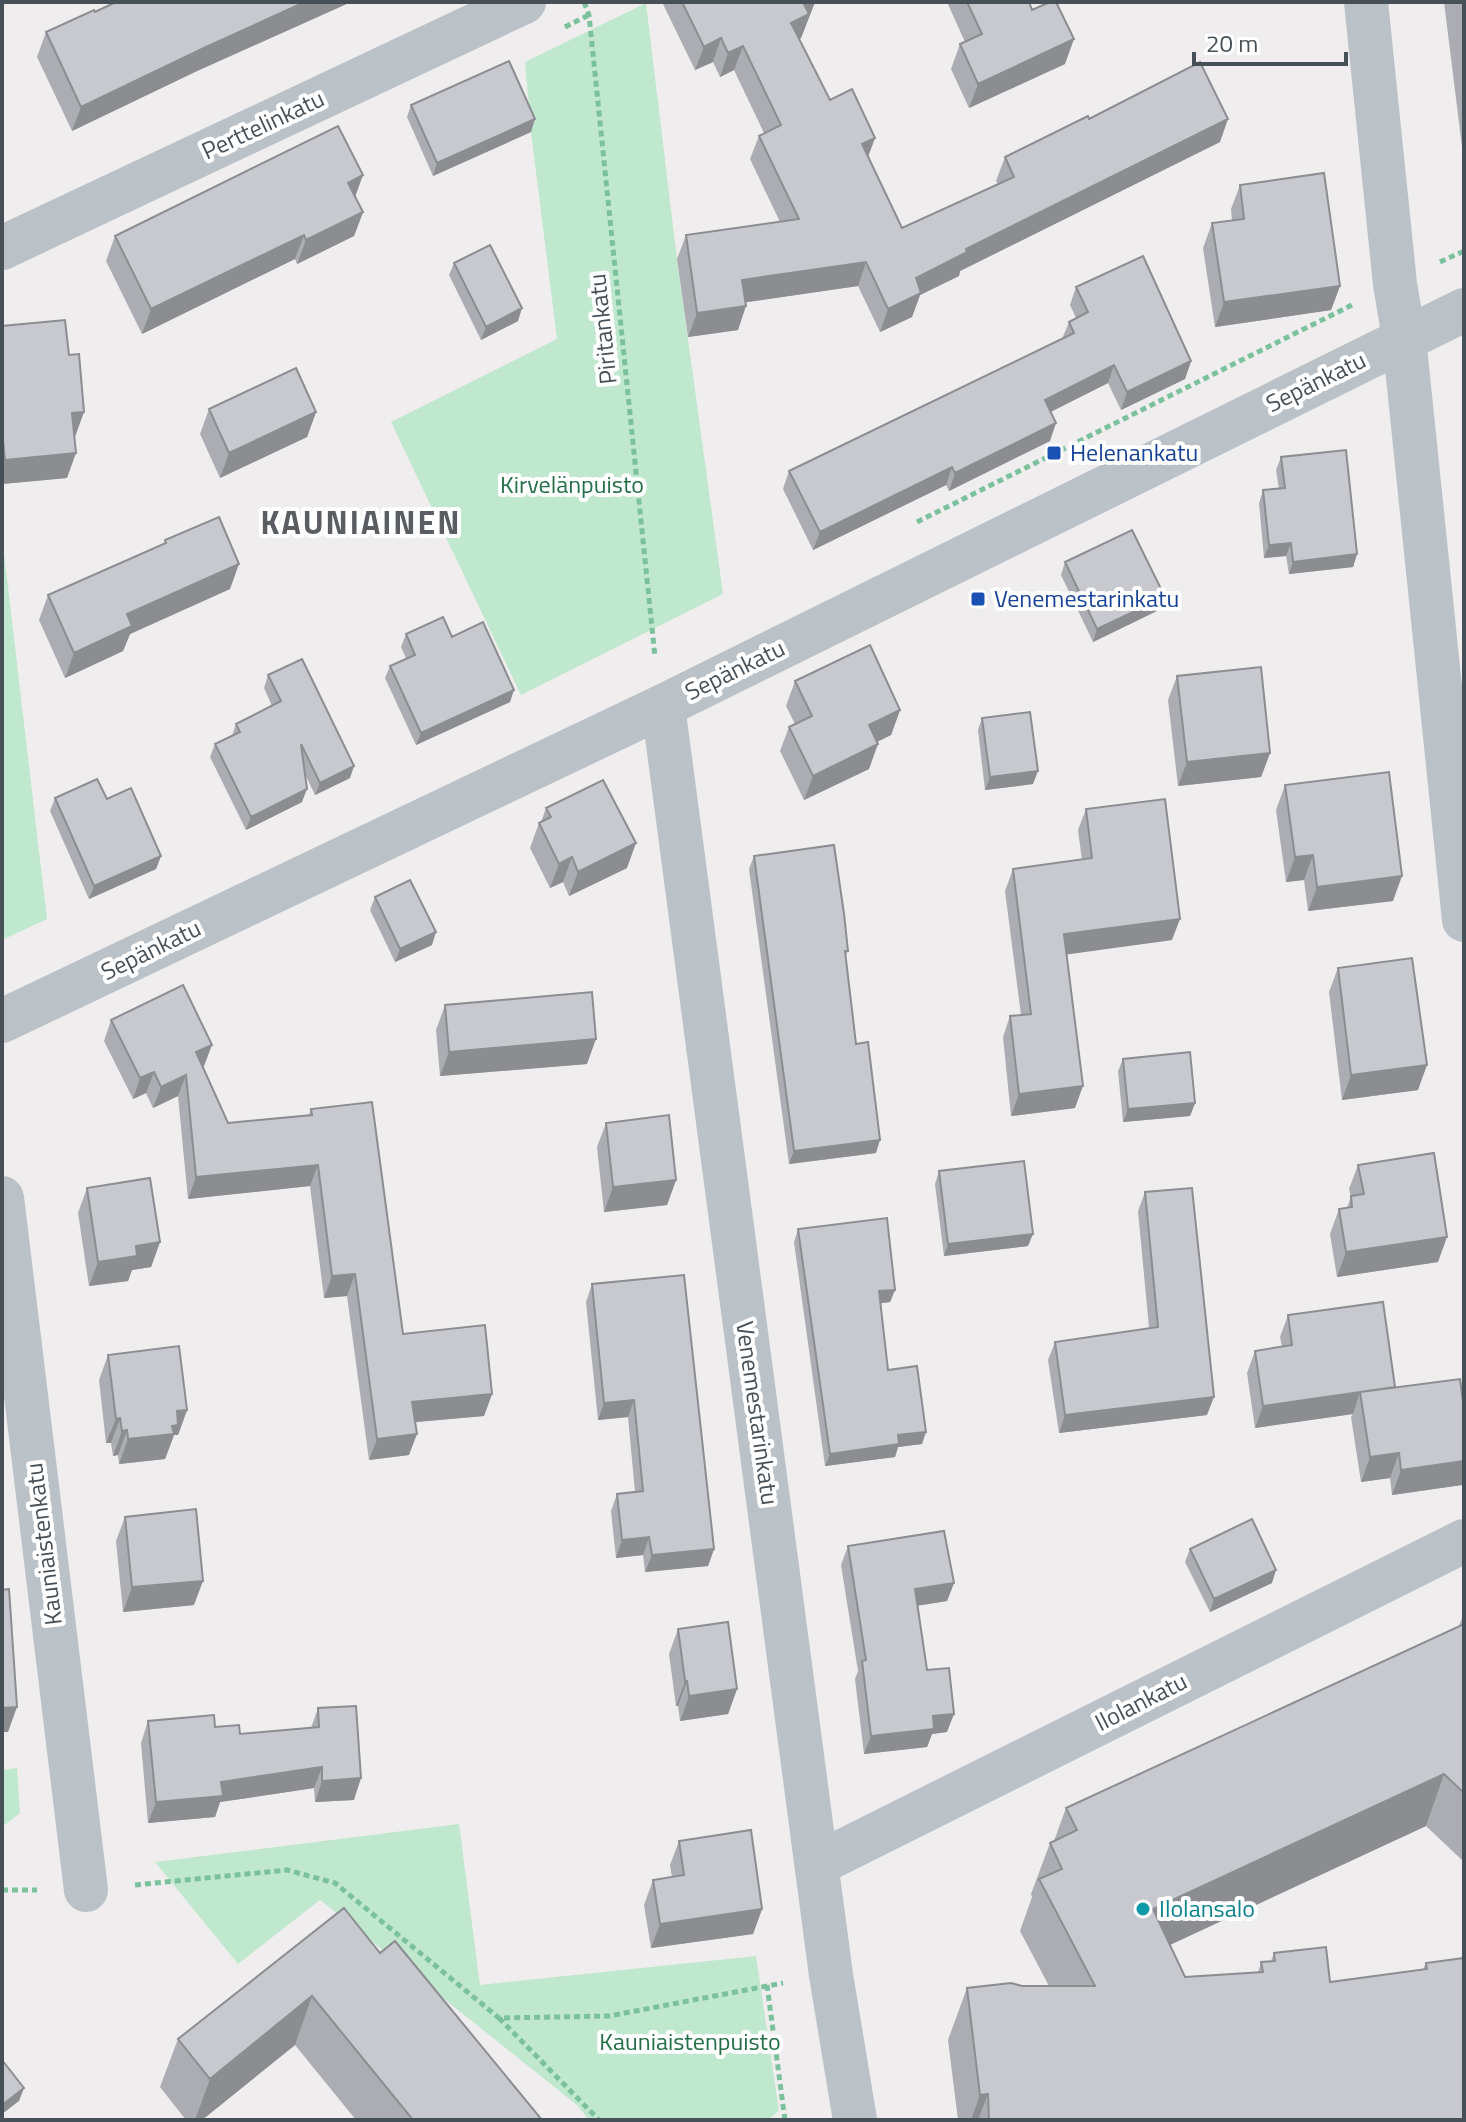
<svg xmlns="http://www.w3.org/2000/svg" width="1466" height="2122" font-family="'Titillium Web',sans-serif">
<style>
.green{fill:#c0e8ce}
.lines{fill:none;stroke-linecap:round;stroke-linejoin:round}
.path{stroke:#7cc19d;stroke-width:5;stroke-dasharray:6 4;stroke-linecap:butt}
.minor{stroke:#bac1c7;stroke-width:44}
.wall{fill:#abadb2}
.shaded-wall{fill:#8b8d91}
.building{fill:#c7c9cf;stroke:#8b8d91;stroke-width:2}
.transit-dot{fill:#1a4fb4;stroke:#fff;stroke-width:3}
.culture-dot{fill:#0f9aa8;stroke:#fff;stroke-width:3}
.labels{text-anchor:middle;stroke-width:8;stroke-linejoin:round;paint-order:stroke}
.street-label{font-size:24px;fill:#475057;stroke:#fff}
.transit-label{font-size:24px;fill:#164399;stroke:#fff;text-anchor:start}
.park-label{font-size:24px;fill:#226f46;stroke:#fff}
.culture-label{font-size:24px;fill:#0d838f;stroke:#fff;text-anchor:start}
.district-label{font-size:32px;font-weight:bold;letter-spacing:2px;fill:#5a5d61;stroke:#fff}
</style>
<rect width="100%" height="100%" fill="#efeded"/>
<!-- green -->
<path class="green" d="M646,3L677,259L723,594L521,695L391,422L557,339L531,132L525,62Z
M2,536L47,919L2,940Z
M17,1768L20,1813L2,1827V1770Z
M459,1824L480,1985L756,1956L779,2111L768,2120H589L577,2105L320,1900L238,1964L155,1862Z"/>
<g class="lines">
<!-- path -->
<path class="path" d="M584,2L589,15L655,657
M565,27L589,15
M1440,262L1464,251
M917,522L1352,305
M135,1885L287,1870L335,1883L499,2018L609,2016L783,1983
M2,1890H37
M767,1985L785,2120
M499,2018L599,2120"/>
<!-- minor -->
<path class="minor" d="M1366,2L1395,284L1404,338L1464,920
M2,248L524,2
M663,706L831,1975L855,2120
M2,1021L663,706L1464,310
M2,1198L86,1890
M817,1864L1464,1541"/>
</g>
<!-- wall -->
<path class="wall" d="M116,2H351L197,71L72,131L37,57L46,32Z
M662,2H815L801,38L798,39L830,100L875,138L868,156L902,228L998,184L996,181L1005,157L1089,119L1220,142L960,271L959,276L920,295L912,317L880,332L858,286L746,302L738,330L688,337L677,259L686,235L780,222L750,159L759,136L764,133L734,70L720,77L713,62L695,70Z
M947,2H1029L1065,64L969,108L951,69L960,44L965,42Z
M1444,2H1464V163Z
M411,105L531,132L433,176L407,117Z
M1240,185L1340,286L1331,310L1215,327L1203,248L1212,223L1232,221L1231,209Z
M355,197L363,212L354,236L297,264L295,259L142,334L106,261L115,236Z
M454,263L518,321L481,340L449,275Z
M1076,287L1191,361L1185,379L1121,410L1108,383L1051,412L1050,441L949,491L946,485L813,550L783,489L789,471L1062,339L1069,322L1076,318L1070,305Z
M2,326L75,437H74L67,478L2,484Z
M209,409L316,412L307,437L220,478L200,434Z
M1281,457L1357,554L1353,567L1289,574L1286,556L1264,558L1259,503L1263,490L1279,489L1276,470Z
M165,540L230,589L130,634L123,651L65,678L39,620L48,595L164,544Z
M1065,562L1165,597L1161,609L1093,642L1061,575Z
M406,634L510,702L416,745L385,678L390,666L406,658L401,647Z
M268,675L350,778L315,795L305,774L302,802L246,830L210,757L215,744L232,736L236,724L272,706L264,688Z
M1177,676L1270,753L1261,777L1178,786L1168,700Z
M795,681L900,710L891,735L877,742L869,769L804,800L780,751L789,727L795,724L786,706Z
M982,718L1033,784L985,790L978,730Z
M1285,785L1393,901L1308,911L1304,880L1286,882L1276,810Z
M55,798L107,799L161,856L156,869L89,899L50,811Z
M546,808L627,868L569,896L563,882L550,888L530,848L539,823L541,822Z
M1086,809L1172,940L1066,954L1075,1108L1011,1116L1003,1037L1010,1016L1021,1015L1005,891L1013,869L1082,860L1078,830Z
M754,856L848,951L845,957L856,1044L876,1153L789,1164L749,869Z
M375,897L432,945L395,962L370,910Z
M1338,968L1418,1090L1342,1100L1329,992Z
M445,1005L587,1064L440,1076L436,1030Z
M111,1020L204,1066L203,1067L228,1123L309,1115L311,1109L403,1334L492,1394L484,1416L415,1422L409,1455L369,1460L347,1296L324,1298L310,1186L188,1199L178,1096L153,1108L146,1093L133,1099L104,1041Z
M1123,1059L1195,1103L1190,1116L1123,1122L1118,1071Z
M606,1123L676,1180L667,1205L604,1212L597,1147Z
M1358,1165L1438,1262L1337,1277L1330,1234L1339,1209L1347,1208L1351,1197L1349,1189Z
M939,1171L1028,1246L944,1256L935,1184Z
M87,1188L160,1242L151,1267L132,1270L128,1281L89,1286L78,1213Z
M1145,1192L1207,1415L1059,1433L1048,1360L1055,1342L1149,1328L1138,1211Z
M798,1229L895,1290L890,1302L881,1303L888,1370L922,1444L898,1447L895,1457L825,1466L794,1242Z
M592,1284L714,1549L708,1566L645,1572L643,1555L616,1558L611,1511L617,1494L635,1492L628,1417L598,1420L586,1302Z
M1288,1315L1394,1388L1464,1409V1481L1462,1485L1392,1495L1390,1478L1361,1482L1351,1417L1353,1414L1255,1428L1247,1373L1255,1351L1282,1347L1280,1337Z
M108,1355L187,1410L178,1435H174L165,1459L119,1464L118,1455L113,1456L111,1443H106L99,1380Z
M125,1517L194,1605L123,1612L116,1541Z
M848,1546L954,1583L947,1601L917,1606L927,1670L947,1732L932,1734L927,1747L864,1754L855,1679L858,1671L841,1565Z
M1190,1549L1272,1583L1210,1612L1185,1562Z
M1464,1613V1862L1426,1826L1170,1945L1185,1977L1258,1973L1261,1962L1271,1961L1274,1953L1330,1982L1423,1969L1426,1963L1464,2120H958L948,2040L967,1988L1049,1986L1020,1931L1032,1897L1031,1894L1050,1843L1054,1841L1066,1808L1459,1626Z
M678,1629L737,1689L728,1714L680,1721L678,1706H676L669,1654Z
M318,1708L354,1800L315,1802L314,1788L220,1802L215,1817L148,1823L141,1743L148,1721L215,1727L240,1734L311,1728Z
M679,1841L762,1909L753,1934L651,1948L644,1905L653,1880L672,1877L670,1865Z
M380,1953L542,2120H356L295,2045L202,2120H186L160,2087L178,2039Z"/>
<!-- shaded-wall -->
<path class="shaded-wall" d="M305,2H351L197,71L72,131L81,107L206,47Z
M801,2H815L801,38L782,47L791,23Z
M721,38L713,62L695,70L704,47Z
M1074,39L1065,64L969,108L978,84Z
M743,46L734,70L720,77L728,53Z
M535,119L531,132L433,176L437,163Z
M1228,119L1220,142L960,271L959,276L920,295L912,317L880,332L888,309L916,278L966,249Z
M875,138L866,162L862,144Z
M363,175L354,200L348,183Z
M363,212L354,236L297,264L306,240Z
M304,235L295,259L142,334L151,309Z
M866,262L858,286L734,304L742,280Z
M1340,286L1331,310L1215,327L1224,302Z
M746,306L738,330L688,337L697,313Z
M522,308L518,321L481,340L486,327Z
M1191,361L1185,379L1121,410L1127,392Z
M1114,365L1108,383L1038,418L1045,400Z
M84,412L75,437L63,438L72,413Z
M316,412L307,437L220,478L229,453Z
M1056,423L1050,441L949,491L955,473Z
M76,453L67,478L2,484V468L5,460Z
M952,467L946,485L813,550L820,532Z
M1291,543L1286,556L1264,558L1269,545Z
M1357,554L1353,567L1289,574L1293,562Z
M239,564L230,589L130,634L123,651L65,678L74,653L127,614Z
M1165,597L1161,609L1093,642L1097,629Z
M514,690L510,702L416,745L421,733Z
M900,710L891,735L860,750L869,725Z
M878,744L869,769L804,800L813,776Z
M1270,753L1261,777L1178,786L1187,762Z
M354,766L350,778L315,795L320,783Z
M1038,771L1033,784L985,790L990,777Z
M307,789L302,802L246,830L251,817Z
M636,843L627,868L569,896L578,872Z
M1313,855L1304,880L1286,882L1295,857Z
M161,856L156,869L89,899L94,886Z
M572,857L563,882L550,888L559,864Z
M1402,876L1393,901L1308,911L1317,887Z
M1180,919L1172,940L1056,956L1064,934Z
M436,932L432,945L395,962L400,949Z
M596,1039L587,1064L440,1076L449,1052Z
M212,1045L204,1066L188,1074L196,1052Z
M1427,1065L1418,1090L1342,1100L1351,1075Z
M154,1072L146,1093L133,1099L140,1078Z
M186,1075L178,1096L153,1108L161,1087Z
M1083,1086L1075,1108L1011,1116L1019,1094Z
M1195,1103L1190,1116L1123,1122L1128,1109Z
M880,1140L876,1153L789,1164L794,1151Z
M318,1165L310,1186L188,1199L196,1177Z
M676,1180L667,1205L604,1212L613,1187Z
M1033,1234L1028,1246L944,1256L948,1244Z
M1447,1237L1438,1262L1337,1277L1346,1252Z
M160,1242L151,1267L132,1270L128,1281L89,1286L98,1262L136,1246Z
M355,1274L347,1296L324,1298L332,1276Z
M895,1290L890,1302L875,1304L879,1291Z
M1395,1387L1360,1392L1353,1414L1255,1428L1263,1406Z
M492,1394L484,1416L405,1423L412,1402Z
M1214,1397L1207,1415L1059,1433L1065,1415Z
M634,1400L628,1417L598,1420L604,1403Z
M187,1410L178,1435H174L165,1459L119,1464L128,1439L177,1411Z
M120,1418L111,1443H106L116,1419Z
M127,1430L118,1455L113,1456L122,1431Z
M926,1432L922,1444L898,1447L895,1457L825,1466L830,1454L898,1435Z
M417,1434L409,1455L369,1460L377,1439Z
M1399,1453L1390,1478L1361,1482L1370,1457Z
M1464,1461V1481L1462,1485L1392,1495L1401,1470Z
M649,1537L643,1555L616,1558L622,1540Z
M714,1549L708,1566L645,1572L652,1555Z
M1276,1570L1272,1583L1210,1612L1214,1599Z
M203,1581L194,1605L123,1612L132,1587Z
M954,1583L947,1601L908,1607L915,1589Z
M685,1681H687L678,1706H676Z
M737,1689L728,1714L680,1721L689,1696Z
M17,1707L8,1732H2V1708Z
M954,1714L947,1732L932,1734L927,1747L864,1754L871,1736L933,1716Z
M322,1767L314,1788L220,1802L215,1817L148,1823L156,1802L221,1782Z
M1444,1774L1426,1826L1135,1961L1153,1909Z
M361,1778L354,1800L315,1802L322,1781Z
M762,1909L753,1934L651,1948L660,1924Z
M312,1996L295,2045L202,2120H195L210,2079Z
M24,2088L19,2101L2,2114V2105Z
M988,2094L978,2120H971L980,2095Z"/>
<!-- building -->
<path class="building" d="M116,2H305L206,47L81,107L46,32L94,10L95,12Z
M682,2H803L809,14L791,23L830,100L852,89L875,138L862,144L902,228L1014,177L1005,157L1088,116L1089,119L1200,62L1228,119L966,249L967,252L916,278L921,293L888,309L866,262L742,280L746,306L697,313L686,235L799,219L759,136L781,125L743,46L728,53L721,38L704,47Z
M967,2H1029L1032,10L1050,2H1056L1074,39L978,84L960,44L982,34Z
M509,61L535,119L437,163L411,105Z
M338,126L363,175L348,183L363,212L306,240L304,235L151,309L115,236Z
M1324,173L1340,286L1224,302L1212,223L1244,219L1240,185Z
M490,245L522,308L486,327L454,263Z
M1143,256L1191,361L1127,392L1114,365L1045,400L1056,423L955,473L952,467L820,532L789,471L1074,333L1069,322L1088,312L1076,287Z
M65,320L69,355L79,354L84,412L72,413L76,453L5,460L2,432V326Z
M296,368L316,412L229,453L209,409Z
M1346,450L1357,554L1293,562L1291,543L1269,545L1263,490L1285,488L1281,457Z
M219,517L239,564L127,614L132,626L74,653L48,595L166,543L165,540Z
M1132,530L1165,597L1097,629L1065,562Z
M443,617L452,637L483,622L514,690L421,733L390,666L415,655L406,634Z
M870,645L900,710L869,725L878,744L813,776L789,727L812,716L795,681Z
M302,659L354,766L320,783L301,744L307,789L251,817L215,744L240,732L236,724L281,701L268,675Z
M1261,667L1270,753L1187,762L1177,676Z
M1030,712L1038,771L990,777L982,718Z
M1389,772L1402,876L1317,887L1313,855L1295,857L1285,785Z
M97,779L107,799L131,788L161,856L94,886L55,798Z
M603,780L636,843L578,872L572,857L559,864L539,823L551,817L546,808Z
M1165,799L1180,919L1064,934L1083,1086L1019,1094L1010,1016L1031,1014L1013,869L1092,858L1086,809Z
M834,845L844,914L848,951H845L856,1044L868,1042L880,1140L794,1151L754,856Z
M410,880L436,932L400,949L375,897Z
M1412,958L1427,1065L1351,1075L1338,968Z
M183,985L212,1045L196,1052L228,1123L312,1115L311,1109L372,1102L403,1334L485,1325L492,1394L412,1402L417,1434L377,1439L355,1274L332,1276L318,1165L196,1177L186,1075L161,1087L154,1072L140,1078L111,1020Z
M592,992L596,1039L449,1052L445,1005Z
M1190,1052L1195,1103L1128,1109L1123,1059Z
M669,1115L676,1180L613,1187L606,1123Z
M1434,1153L1447,1237L1346,1252L1339,1209L1352,1207L1351,1196L1364,1194L1358,1165Z
M1024,1161L1033,1234L948,1244L939,1171Z
M150,1178L160,1242L136,1246L137,1256L98,1262L87,1188Z
M1192,1188L1214,1397L1065,1415L1055,1342L1158,1327L1145,1192Z
M887,1218L895,1290L879,1291L888,1370L917,1366L926,1432L898,1435L899,1444L830,1454L798,1229Z
M684,1275L714,1549L652,1555L649,1537L622,1540L617,1494L643,1491L634,1400L604,1403L592,1284Z
M1383,1302L1395,1387L1263,1406L1255,1351L1292,1345L1288,1315Z
M179,1346L187,1410L177,1411L178,1425L172,1426L174,1434L128,1439L127,1430L122,1431L120,1418L116,1419L108,1355Z
M1460,1379L1464,1409V1461L1401,1470L1399,1453L1370,1457L1360,1392Z
M196,1509L203,1581L132,1587L125,1517Z
M1252,1519L1276,1570L1214,1599L1190,1549Z
M944,1531L954,1583L915,1589L927,1670L949,1668L954,1714L933,1716L934,1729L871,1736L862,1661L866,1660L848,1546Z
M9,1589L17,1707L2,1708V1590Z
M728,1622L737,1689L689,1696L687,1681H685L678,1629Z
M1464,1624V1793L1444,1774L1153,1909L1185,1977L1263,1972L1261,1962L1275,1961L1274,1953L1326,1947L1330,1982L1427,1969L1426,1963L1464,1958V2120H989L988,2094L980,2095L967,1988L1011,1983L1022,1986H1095L1039,1879L1062,1869L1050,1843L1077,1830L1066,1808Z
M356,1706L361,1778L322,1781V1767L221,1782L223,1796L156,1802L148,1721L214,1715L215,1727L239,1725L240,1734L319,1727L318,1708Z
M751,1830L762,1909L660,1924L653,1880L684,1875L679,1841Z
M344,1908L380,1953L395,1941L542,2120H413L312,1996L210,2079L178,2039Z
M2,2060L24,2088L2,2105Z"/>
<!-- markers -->
<g class="transit-dot">
<rect x="1046" y="445" width="16" height="16" rx="4"/>
<rect x="970" y="591" width="16" height="16" rx="4"/>
</g>
<circle class="culture-dot" cx="1143" cy="1909" r="8"/>
<g class="labels">
<!-- street labels -->
<g class="street-label">
<text transform="translate(263 125) rotate(-25)" y="8">Perttelinkatu</text>
<text transform="translate(603 329) rotate(-96)" y="8">Piritankatu</text>
<text transform="translate(1316 382) rotate(-26)" y="8">Sepänkatu</text>
<text transform="translate(735 670) rotate(-26)" y="8">Sepänkatu</text>
<text transform="translate(151 950) rotate(-26)" y="8">Sepänkatu</text>
<text transform="translate(757 1413) rotate(82)" y="8">Venemestarinkatu</text>
<text transform="translate(44 1544) rotate(-97)" y="8">Kauniaistenkatu</text>
<text transform="translate(1141 1702) rotate(-27)" y="8">Ilolankatu</text>
</g>
<!-- transit labels -->
<g class="transit-label">
<text x="1070" y="461">Helenankatu</text>
<text x="994" y="607">Venemestarinkatu</text>
</g>
<!-- park labels -->
<g class="park-label">
<text x="572" y="493">Kirvelänpuisto</text>
<text x="690" y="2050">Kauniaistenpuisto</text>
</g>
<!-- culture labels -->
<g class="culture-label">
<text x="1159" y="1917">Ilolansalo</text>
</g>
<!-- district labels -->
<g class="district-label">
<text x="361" y="534">KAUNIAINEN</text>
</g>
</g>
<!-- border -->
<rect width="1466" height="2122" fill="none" stroke="#475057" stroke-width="8"/>
<!-- scale -->
<path d="M1194 52v12h152v-12" fill="none" stroke="#475057" stroke-width="4"/>
<text x="1206" y="52" font-size="24" fill="#475057" stroke="#ffffff" stroke-width="6" paint-order="stroke">20 m</text>
</svg>
